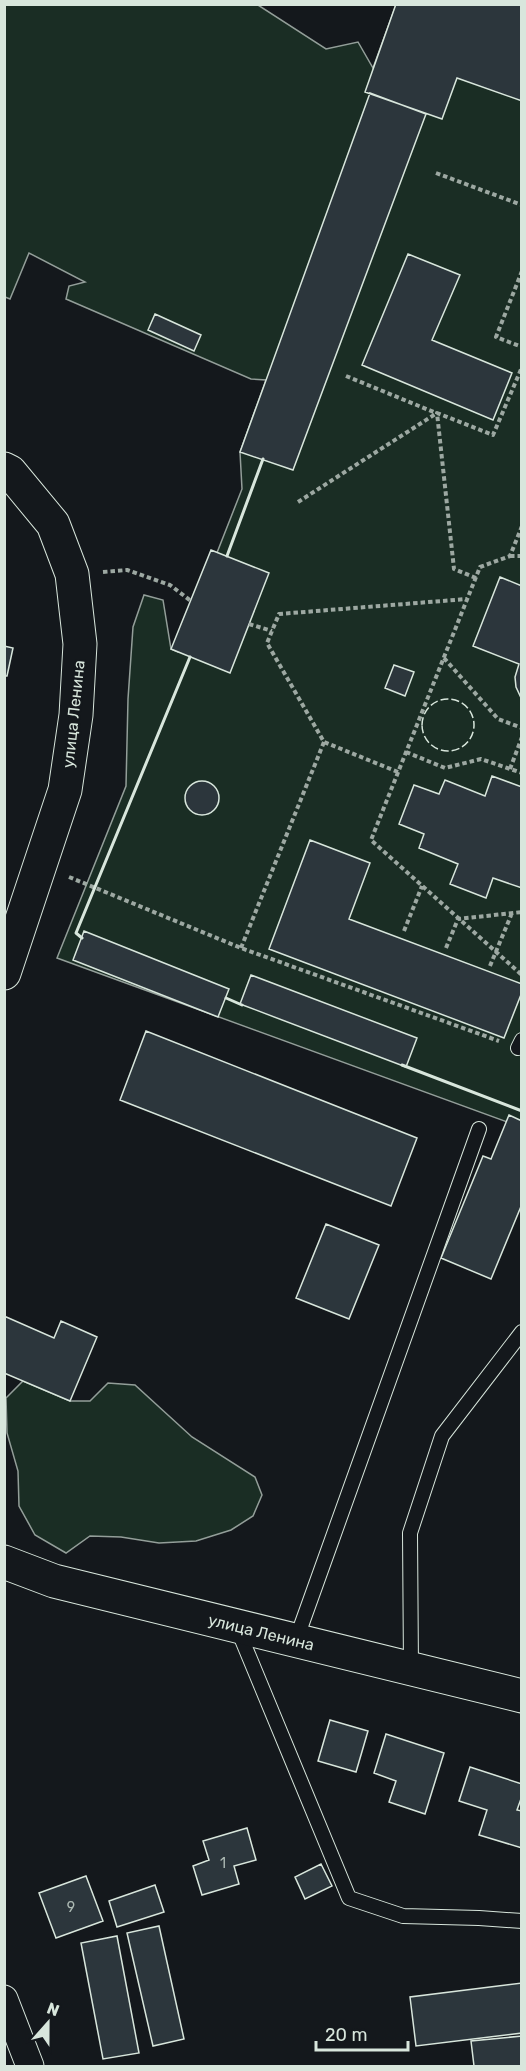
<svg xmlns="http://www.w3.org/2000/svg" width="526" height="2071" font-family="Rubik,sans-serif">
<style>
.green{fill:#1a2d24;stroke:#939e99;stroke-width:1.5}
.building{fill:#2c363c;stroke:#d8e6dc;stroke-width:1.5}
.lines{fill:none;stroke-linecap:round;stroke-linejoin:round}
.lane-casing{stroke:#d8e6dc;stroke-width:16}
.street-casing{stroke:#d8e6dc;stroke-width:29}
.secondary-casing{stroke:#d8e6dc;stroke-width:35}
.path{stroke:#9da8a2;stroke-width:4;stroke-dasharray:4.5 3;stroke-linecap:butt}
.lane{stroke:#14181c;stroke-width:14}
.street{stroke:#14181c;stroke-width:27}
.secondary{stroke:#14181c;stroke-width:33}
.fence{stroke:#d8e6dc;stroke-width:1.5;stroke-dasharray:8 3;stroke-linecap:butt}
.wall{stroke:#d8e6dc;stroke-width:3}
.labels{text-anchor:middle;stroke-width:4.5;stroke-linejoin:round;paint-order:stroke}
.number-label{font-size:14px;fill:#adbab4}
.street-label{font-size:16px;fill:#d8e6dc;stroke:#14181c}
</style>
<rect width="100%" height="100%" fill="#14181c"/>
<!-- green -->
<path class="green" d="M4,5H258L326,49L358,42L373,68L396,5H521V1127L57,958L126,786L128,699L133,627L144,595L163,600L171,649L178,652L242,489L240,452L266,380L251,379L66,299L69,286L85,282L29,253L10,299L5,297Z
M23,1381L70,1401H90L108,1383L135,1385L192,1437L255,1477L262,1495L253,1516L231,1530L196,1541L159,1543L121,1537L90,1536L66,1553L35,1535L19,1506L18,1471L7,1433L6,1398Z"/>
<!-- building -->
<path class="building" d="M396,4H522V101L457,78L442,119L365,92Z
M370,93L426,114L293,470L240,452Z
M408,254L460,275L432,340L512,373L493,420L362,365Z
M155,314L201,335L194,351L148,330Z
M211,550L269,573L230,673L171,649Z
M500,577L522,586V700L516,687L515,677L519,664L473,646Z
M4,646L13,648L7,676H4Z
M394,665L414,672L405,696L385,688Z
M492,776L522,787V888L493,878L486,898L450,884L458,864L419,848L424,834L399,824L414,785L439,794L445,780L485,796Z
M185 798a17 17 0 1 1 34 0a17 17 0 1 1-34 0Z
M310,840L370,863L349,919L522,984V992L504,1038L269,949Z
M84,931L229,989L218,1017L73,960Z
M251,975L417,1038L406,1067L240,1004Z
M146,1031L417,1138L391,1206L120,1100Z
M509,1115L522,1121V1204L491,1279L441,1258L483,1156L491,1159Z
M326,1224L379,1245L349,1319L296,1298Z
M4,1316L54,1338L61,1321L97,1337L70,1401L4,1373Z
M330,1720L368,1731L356,1772L318,1761Z
M386,1734L444,1753L425,1814L389,1802L396,1781L374,1773Z
M470,1767L522,1784V1796L517,1810L522,1811V1848L479,1835L487,1810L459,1801Z
M247,1828L256,1860L234,1866L239,1884L202,1895L193,1866L209,1860L203,1841Z
M321,1864L332,1886L305,1899L295,1877Z
M86,1876L103,1921L56,1938L39,1893Z
M155,1885L164,1912L117,1927L109,1901Z
M159,1926L184,2039L153,2046L127,1933Z
M117,1936L139,2053L103,2059L81,1943Z
M522,1983V2033L416,2046L410,1997Z
M522,2036V2066H474L471,2041Z"/>
<g class="lines">
<!-- lane casing -->
<g class="lane-casing">
<path id="lane" d="M518,1048L522,1040
M238,1630L349,1898L403,1916L479,1918L522,1921
M296,1640L479,1129
M411,1669L410,1533L442,1436L522,1332"/>
</g>
<!-- street casing -->
<g class="street-casing">
<path id="street" d="M4,1999L30,2066"/>
</g>
<!-- secondary casing -->
<g class="secondary-casing">
<g id="secondary">
<path d="M4,469L10,472L53,524L72,574L80,644L76,715L65,790L4,973"/>
<path id="s1" d="M4,1562L54,1581L522,1696"/>
</g>
</g>
<!-- path -->
<path class="path" d="M436,173L522,205
M522,271L496,337L522,347
M346,376L436,413
M298,502L437,413
M522,526L510,556L480,567L371,840L522,975
M510,556H522
M103,572L127,570L170,585L191,601
M476,578L454,569L437,413L493,435L522,367
M249,624L272,631
M444,658L498,719L522,728
M406,752L445,768L481,759L522,773
M510,769L522,737
M398,772L324,742L267,643L279,614L467,599
M69,877L241,948L499,1041
M404,931L422,886
M241,948L324,742
M446,948L458,919L522,912
M490,966L512,913"/>
<!-- lane -->
<use href="#lane" class="lane"/>
<!-- street -->
<use href="#street" class="street"/>
<!-- secondary -->
<use href="#secondary" class="secondary"/>
<!-- fence -->
<path class="fence" d="M422 725a26 26 0 1 1 52 0a26 26 0 1 1-52 0Z"/>
<!-- wall -->
<path class="wall" d="M227,556L263,459
M82,938L76,933L190,657
M226,998L242,1005
M402,1065L522,1111"/>
</g>
<g class="labels">
<!-- number labels -->
<g class="number-label">
<text x="223" y="1868">1</text>
<text x="71" y="1912">9</text>
</g>
<!-- street labels -->
<g class="street-label">
<text transform="translate(73 714) rotate(-84)" y="6">улица Ленина</text>
<text dy="6" stroke="none"><textPath href="#s1" startOffset="267">улица Ленина</textPath></text>
</g>
</g>
<!-- border -->
<rect width="526" height="2071" fill="none" stroke="#d8e6dc" stroke-width="12"/>
<!-- north arrow -->
<g transform="translate(48 2023) rotate(21)" stroke="#14181c" stroke-width="4.5" paint-order="stroke">
<path d="M0-4.5L10 22L0 15L-10 22Z" fill="#d8e6dc"/>
<text y="-9" font-size="16" font-weight="bold" text-anchor="middle" fill="#d8e6dc">N</text>
</g>
<!-- scale -->
<path d="M316 2041v9h92v-9" fill="none" stroke="#d8e6dc" stroke-width="3"/>
<text x="325" y="2041" font-size="18" fill="#d8e6dc" stroke="#14181c" stroke-width="4.5" paint-order="stroke">20 m</text>
</svg>
